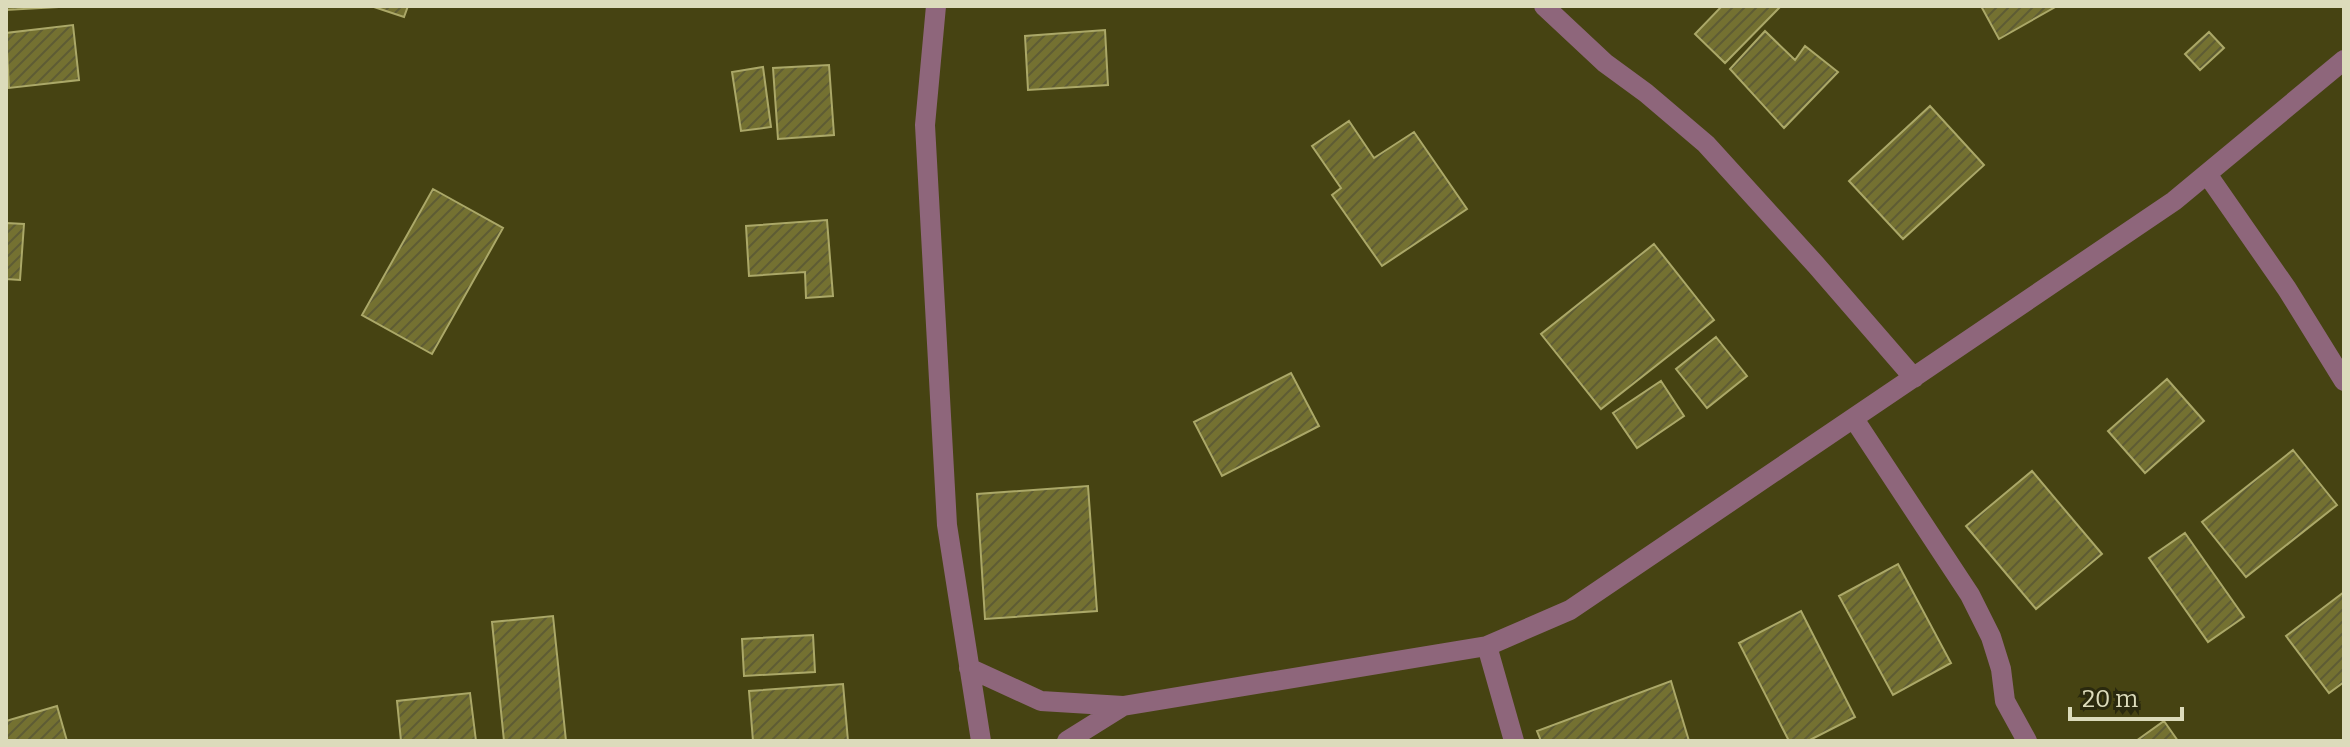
<svg xmlns="http://www.w3.org/2000/svg" width="2350" height="747" font-family="Bitter,serif">
<style>
.building{fill:url(#building-hatch);stroke:#aba868;stroke-width:2}
.lines{fill:none;stroke-linecap:round;stroke-linejoin:round}
.minor{stroke:#8e667b;stroke-width:20}
</style>
<defs>
<pattern id="building-hatch" width="6" height="6" patternUnits="userSpaceOnUse" patternTransform="scale(2)"><rect width="6" height="6" fill="#747131"/><path d="M-1 1l2-2M0 6l6-6M5 7l2-2" fill="none" stroke="#5e5c34"/></pattern>
</defs>
<rect width="100%" height="100%" fill="#464312"/>
<!-- building -->
<path class="building" d="M6,6H77L6,10Z
M371,6H408L404,17Z
M1722,6H1781L1725,63L1695,34Z
M1981,6H2057L1999,39Z
M73,25L79,80L9,88L6,33Z
M1105,30L1108,85L1028,90L1025,36Z
M1765,31L1795,60L1805,46L1838,72L1784,128L1730,69Z
M2209,32L2224,48L2200,70L2185,54Z
M829,65L834,135L778,139L773,68Z
M763,67L771,127L741,131L732,72Z
M1930,106L1984,165L1903,239L1849,181Z
M1349,121L1374,158L1414,132L1467,209L1382,266L1332,195L1341,188L1312,146Z
M433,189L503,228L432,354L362,315Z
M827,220L833,296L806,298L805,272L749,276L746,226Z
M6,223L24,224L20,280L6,279Z
M1654,244L1714,320L1601,409L1541,334Z
M1716,337L1747,376L1707,408L1676,369Z
M1291,373L1319,426L1222,476L1194,422Z
M2167,379L2204,421L2145,473L2108,431Z
M1661,381L1684,416L1637,448L1613,413Z
M2293,450L2337,505L2246,577L2202,522Z
M2032,471L2102,554L2036,609L1966,526Z
M1088,486L1097,611L985,619L977,494Z
M2185,533L2244,617L2208,642L2149,558Z
M1898,564L1951,663L1893,695L1839,596Z
M2344,592V682L2329,693L2286,636Z
M1801,611L1855,717L1808,741H1789L1739,643Z
M553,616L566,741H504L492,622Z
M813,635L815,672L744,676L742,639Z
M1671,681L1689,741H1541L1537,731Z
M843,684L848,741H753L749,691Z
M470,693L476,741H401L397,701Z
M57,706L67,741H6V721Z
M2164,721L2178,741H2136Z"/>
<g class="lines">
<!-- minor -->
<path class="minor" d="M936,6L925,125L947,525L981,741
M1544,6L1605,63L1646,93L1706,144L1816,265L1914,378
M2207,174L2287,289L2344,381
M1854,419L1970,595L1991,637L2001,669L2005,701L2027,741
M1487,646L1514,741
M969,668L1041,701L1123,706L1487,646L1570,610L2174,201L2344,60
M1067,741L1123,706"/>
</g>
<!-- border -->
<rect width="2350" height="747" fill="none" stroke="#dcdbbb" stroke-width="16"/>
<!-- scale -->
<path d="M2070 707v12h112v-12" fill="none" stroke="#dcdbbb" stroke-width="4"/>
<text x="2082" y="707" font-size="24" fill="#dcdbbb" stroke="#2a290e" stroke-width="6" paint-order="stroke">20 m</text>
</svg>
